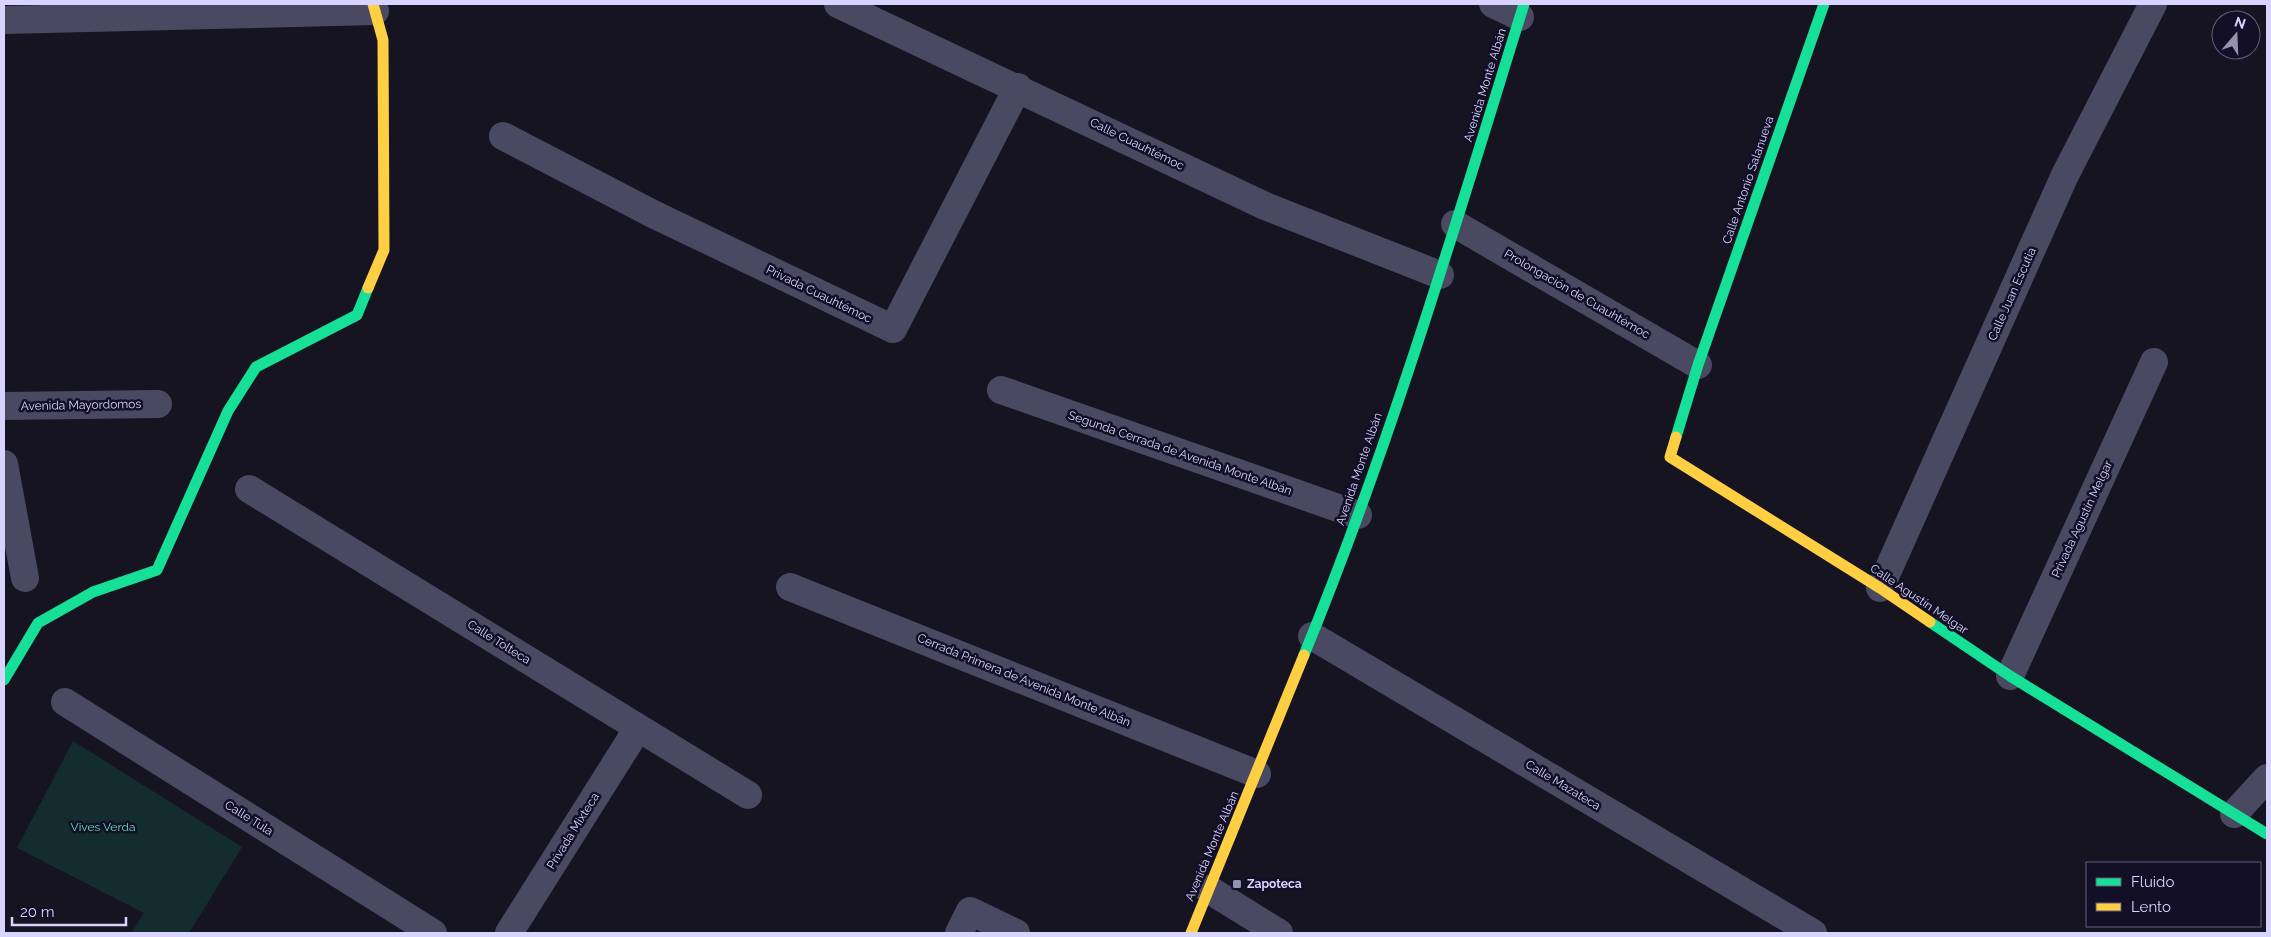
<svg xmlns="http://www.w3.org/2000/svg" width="2271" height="937" font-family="Raleway,sans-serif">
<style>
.green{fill:#132c2d}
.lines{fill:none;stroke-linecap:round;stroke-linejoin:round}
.street{stroke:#4a4962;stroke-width:28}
.fast{stroke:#16e098;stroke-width:11}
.slow{stroke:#ffcf43;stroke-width:11}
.poi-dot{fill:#9591b1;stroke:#130f26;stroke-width:2}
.labels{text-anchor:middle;stroke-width:5;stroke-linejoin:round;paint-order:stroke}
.street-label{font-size:12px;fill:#d9d4ff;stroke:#130f26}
.park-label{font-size:12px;fill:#5fe0c0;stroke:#130f26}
.poi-label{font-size:12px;font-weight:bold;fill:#d9d4ff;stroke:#130f26;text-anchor:start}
</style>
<rect width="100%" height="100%" fill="#161421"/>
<!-- green -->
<path class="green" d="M73,741L242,847L189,933H131L144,913L17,848Z"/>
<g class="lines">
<!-- street -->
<path class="street" d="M838,4L1265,206L1440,275
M1493,4L1520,17
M4,20L375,11
M503,136L653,214L893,329L1018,87
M1455,224L1698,365
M1001,390L1358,515
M4,406L158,404
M4,464L25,578
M249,489L748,795
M790,587L1257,774
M1880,588L2065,175L2153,4
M1312,636L1813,933
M2010,676L2154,362
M65,702L433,933
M2234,814L2267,778
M1208,889L1279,933
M509,933L638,728
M959,933L970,911L1016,933"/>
<!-- fast -->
<path class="fast" d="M1676,437L1698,365L1824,4
M1930,622L2010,676L2267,834
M1304,655C1391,443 1456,223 1524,4
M4,680L38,623L93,592L157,570L228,411L256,367L357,315L368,288"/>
<!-- slow -->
<path class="slow" d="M368,288L384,250L383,40L373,4
M1676,437L1670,457L1880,588L1930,622
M1191,933L1304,655"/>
</g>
<!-- markers -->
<rect class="poi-dot" x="1232" y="879" width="10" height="10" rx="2.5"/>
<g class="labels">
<!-- street labels -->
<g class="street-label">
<text transform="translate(1485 85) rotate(-73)" y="4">Avenida Monte Albán</text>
<text transform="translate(1137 144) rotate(26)" y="4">Calle Cuauhtémoc</text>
<text transform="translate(1748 180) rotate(-71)" y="4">Calle Antonio Salanueva</text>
<text transform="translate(819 294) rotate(26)" y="4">Privada Cuauhtémoc</text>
<text transform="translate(1577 294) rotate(30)" y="4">Prolongación de Cuauhtémoc</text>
<text transform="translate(2012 294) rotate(-66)" y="4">Calle Juan Escutia</text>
<text transform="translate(81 405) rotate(-1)" y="4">Avenida Mayordomos</text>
<text transform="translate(1180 453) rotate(19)" y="4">Segunda Cerrada de Avenida Monte Albán</text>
<text transform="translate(1359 469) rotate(-71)" y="4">Avenida Monte Albán</text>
<text transform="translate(2082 519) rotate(-65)" y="4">Privada Agustín Melgar</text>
<text transform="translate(1919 599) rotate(34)" y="4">Calle Agustín Melgar</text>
<text transform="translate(499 642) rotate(32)" y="4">Calle Tolteca</text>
<text transform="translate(1024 680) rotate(22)" y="4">Cerrada Primera de Avenida Monte Albán</text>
<text transform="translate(1563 785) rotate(31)" y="4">Calle Mazateca</text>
<text transform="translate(249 818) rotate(32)" y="4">Calle Tula</text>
<text transform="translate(573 831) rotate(-58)" y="4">Privada Mixteca</text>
<text transform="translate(1212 846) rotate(-67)" y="4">Avenida Monte Albán</text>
</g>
<!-- park labels -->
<g class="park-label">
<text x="103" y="831">Vives Verda</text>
</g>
<!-- poi labels -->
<g class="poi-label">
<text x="1247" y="888">Zapoteca</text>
</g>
</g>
<!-- border -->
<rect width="2271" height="937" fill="none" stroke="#d9d4ff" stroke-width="10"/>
<!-- legend -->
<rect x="2086" y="862" width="175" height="65" fill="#130f26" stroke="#625e7d"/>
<rect x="2096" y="878" width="25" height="8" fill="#16e098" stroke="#625e7d"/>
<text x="2131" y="887" font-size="15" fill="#d9d4ff">Fluido</text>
<rect x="2096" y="903" width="25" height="8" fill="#ffcf43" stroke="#625e7d"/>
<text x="2131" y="912" font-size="15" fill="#d9d4ff">Lento</text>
<!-- north arrow -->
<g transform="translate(2236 35) rotate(19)"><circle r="24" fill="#130f26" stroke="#625e7d"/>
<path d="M0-4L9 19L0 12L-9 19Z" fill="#9591b1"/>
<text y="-8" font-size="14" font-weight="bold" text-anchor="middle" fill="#d9d4ff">N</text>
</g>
<!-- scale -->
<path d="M12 917v8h114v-8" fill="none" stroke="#d9d4ff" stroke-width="2.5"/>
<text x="20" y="917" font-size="15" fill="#d9d4ff" stroke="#130f26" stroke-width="4" paint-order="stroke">20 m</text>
</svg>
